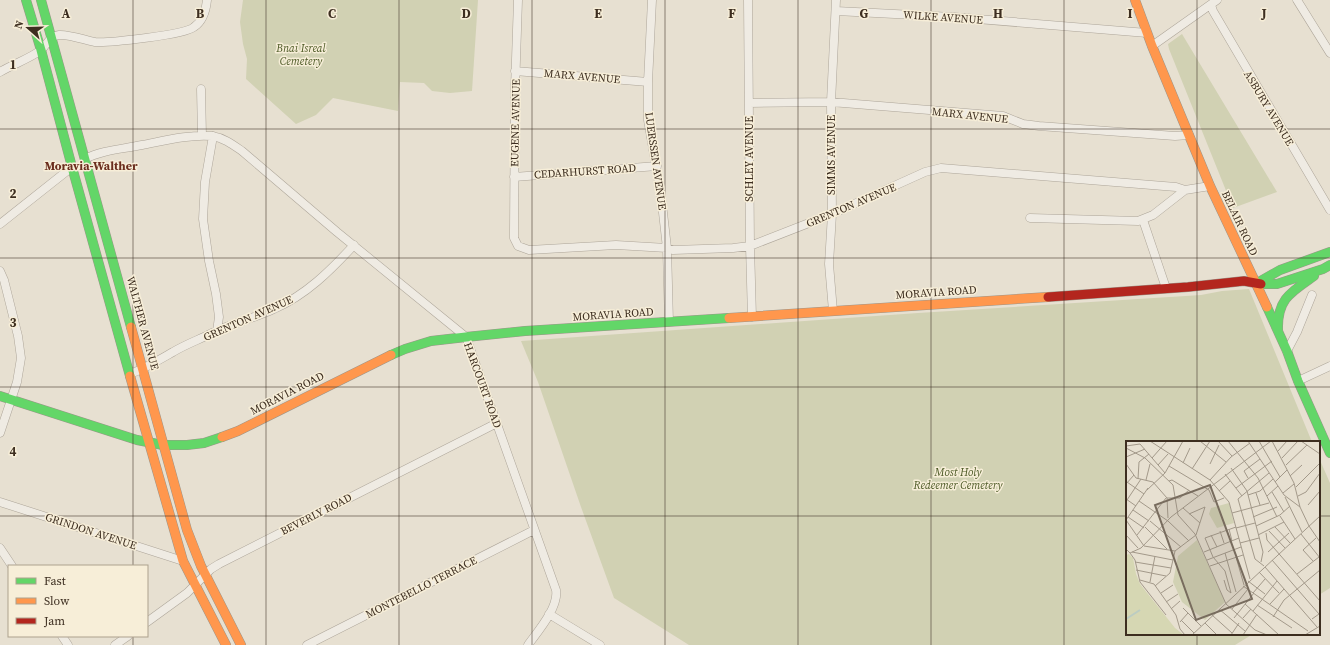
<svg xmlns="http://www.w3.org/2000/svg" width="1330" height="645" font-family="'Source Serif 4',serif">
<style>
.cemetery{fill:#d1d1b3}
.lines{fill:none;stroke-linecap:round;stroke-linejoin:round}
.street-casing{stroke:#ada599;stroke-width:9}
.fast-casing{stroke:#9c958a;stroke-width:10}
.slow-casing{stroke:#9c958a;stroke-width:10}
.jam-casing{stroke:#9c958a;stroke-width:10}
.street{stroke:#efebe3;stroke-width:8}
.fast{stroke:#63d668;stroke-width:9}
.slow{stroke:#ff974d;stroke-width:9}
.jam{stroke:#b3261e;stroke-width:9}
.grid{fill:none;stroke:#3d2e20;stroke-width:1;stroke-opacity:0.55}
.labels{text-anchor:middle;stroke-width:3;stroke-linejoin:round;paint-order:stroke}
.street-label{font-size:11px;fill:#3d2e20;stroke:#f7eed8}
.park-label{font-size:11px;font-style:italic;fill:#4d5a26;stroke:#f7eed8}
.neighbourhood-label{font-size:12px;font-weight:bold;fill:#6b2e1e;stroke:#f7eed8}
.inset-river{fill:none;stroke:#bcccc2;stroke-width:2}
.inset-road{fill:none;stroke:#a3998a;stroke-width:1}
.view{fill:#786c5e;fill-opacity:0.15;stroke:#786c5e;stroke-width:2}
.inset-edge{fill:none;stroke:#3d2e20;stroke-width:2}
.grid-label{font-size:13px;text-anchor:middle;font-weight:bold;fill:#3d2e20;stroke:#f7eed8;stroke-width:3;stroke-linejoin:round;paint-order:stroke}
</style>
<rect width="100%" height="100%" fill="#e7e0d1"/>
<!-- cemetery -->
<path class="cemetery" d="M243,0H478L472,91L450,93L432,91L424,83L400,82L398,111L333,98L316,115L296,124L246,79L247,59L243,44L240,22Z
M1182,34L1277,192L1233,208L1169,49L1168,44Z
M1249,289L1312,442H1127V634H1253L1235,645H689L614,598L581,507L538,382L521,341L918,313L1201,295L1222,291Z
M1319,458L1330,483V588L1319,595Z"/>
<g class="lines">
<!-- street casing -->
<g class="street-casing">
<path id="street" d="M518,0L515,89L514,230V238L518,246L529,250L616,245L667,248L673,250L733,248L750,246L832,214L925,172L941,168L1176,187L1185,190
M652,0L648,82V120L661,195L667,248L669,322
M748,0L750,246L752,317
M1297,0L1330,53
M1211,5L1213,11L1330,210
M836,11L953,17L1147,33
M1152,46L1217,0
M515,71L648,82
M0,72C13,64 29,59 41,50C47,45 49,36 59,35C68,34 85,40 95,42C108,43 185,35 194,27C203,21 206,10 207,0
M201,89L202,136
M749,103L831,102L1003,116L1023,124L1039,126L1175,136L1189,135
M213,136L205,182L203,219L209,261L216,294L219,317L217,331
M85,159C102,150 123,149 142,145C163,141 190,134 212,136C224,138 232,144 242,151L337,232L466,337L556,590C559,607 538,631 528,645
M514,177L657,166
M1030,218L1138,221L1153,215L1185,190L1210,186
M1143,220L1166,288
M0,224L72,167
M0,271L4,280L18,336L21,358L17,382L0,433
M833,311L829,264L832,214L831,102L836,0
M1287,351L1297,332L1312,295
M130,374C146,368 159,360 173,352C186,344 201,339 214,332C233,323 255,318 274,309C306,295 330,271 354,245
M1298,381L1330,366
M0,502L183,561
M0,548L12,566
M549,614L600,645
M147,622L187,593L211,569L219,564L497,423
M62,636L68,645
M115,645L128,636
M307,645L534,530"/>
</g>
<!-- fast casing -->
<g class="fast-casing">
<path id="fast" d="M26,0L41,50L72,167L130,376
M41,0L131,327
M1257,283L1280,270L1330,252
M1261,284H1277L1323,269L1330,265
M1267,307L1287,351L1298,381L1330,453
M1278,330C1277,299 1291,292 1314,276
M391,355L405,349L431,341L466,337L525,331L729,318
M0,396L137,440L163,445H187L204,443L222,437"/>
</g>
<!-- slow casing -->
<g class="slow-casing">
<path id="slow" d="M1135,0L1152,46L1210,186L1267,307
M729,318L1048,297
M131,327L187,530L201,566L241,645
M130,376L183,561L226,645
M222,437L238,431L391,355"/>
</g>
<!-- jam casing -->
<g class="jam-casing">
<path id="jam" d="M1048,297L1188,287L1244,281L1261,284"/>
</g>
<!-- street -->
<use href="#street" class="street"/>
<!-- fast -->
<use href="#fast" class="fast"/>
<!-- slow -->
<use href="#slow" class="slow"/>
<!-- jam -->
<use href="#jam" class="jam"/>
</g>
<!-- grid -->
<path class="grid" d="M133,0V566M266,0V645M399,0V645M532,0V645M665,0V645M798,0V645M931,0V645M1064,0V645M1197,0V442M0,129H1330M0,258H1330M0,387H1330M0,516H1127M1319,516H1330M1197,634V645M133,636V645"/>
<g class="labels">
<!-- street labels -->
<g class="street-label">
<text transform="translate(943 17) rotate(4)" y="4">WILKE AVENUE</text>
<text transform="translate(582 76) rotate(5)" y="4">MARX AVENUE</text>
<text transform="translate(1269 108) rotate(59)" y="4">ASBURY AVENUE</text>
<text transform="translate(970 115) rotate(6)" y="4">MARX AVENUE</text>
<text transform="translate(515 123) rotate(-89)" y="4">EUGENE AVENUE</text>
<text transform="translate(831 155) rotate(-90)" y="4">SIMMS AVENUE</text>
<text transform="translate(749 159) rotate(-90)" y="4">SCHLEY AVENUE</text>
<text transform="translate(656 161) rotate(82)" y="4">LUERSSEN AVENUE</text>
<text transform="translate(585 171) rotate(-4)" y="4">CEDARHURST ROAD</text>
<text transform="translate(851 205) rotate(-23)" y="4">GRENTON AVENUE</text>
<text transform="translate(1240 223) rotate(65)" y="4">BELAIR ROAD</text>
<text transform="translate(936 292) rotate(-4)" y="4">MORAVIA ROAD</text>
<text transform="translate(613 314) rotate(-4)" y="4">MORAVIA ROAD</text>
<text transform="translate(248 318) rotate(-24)" y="4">GRENTON AVENUE</text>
<text transform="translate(143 323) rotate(75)" y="4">WALTHER AVENUE</text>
<text transform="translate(483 385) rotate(70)" y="4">HARCOURT ROAD</text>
<text transform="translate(287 393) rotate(-27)" y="4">MORAVIA ROAD</text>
<text transform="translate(316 514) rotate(-27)" y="4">BEVERLY ROAD</text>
<text transform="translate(91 531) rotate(18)" y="4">GRINDON AVENUE</text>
<text transform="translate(421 587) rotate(-27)" y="4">MONTEBELLO TERRACE</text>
</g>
<!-- park labels -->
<g class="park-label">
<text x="301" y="52">Bnai Isreal<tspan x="301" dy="13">Cemetery</tspan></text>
<text x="958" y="476">Most Holy<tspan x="958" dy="13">Redeemer Cemetery</tspan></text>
</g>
<!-- neighbourhood labels -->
<g class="neighbourhood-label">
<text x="91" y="170">Moravia-Walther</text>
</g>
</g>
<!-- overview -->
<g transform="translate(1126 441)">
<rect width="194" height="194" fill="#e7e0d1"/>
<path d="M3,113L7,117L10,133L14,143L49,187L58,194H0V114Z" fill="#d6d7b3"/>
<path d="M103,62L108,82L91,87L83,73L85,67ZM71,99L99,161L79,179L56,161L47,141L52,115Z" fill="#d1d1b3"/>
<path class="inset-river" d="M0,178L14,169"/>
<path class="inset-road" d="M24,0L84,39L103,61L124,138M74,0L100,21M92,0L106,15M102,0L132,37L151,76M122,0L158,54L174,66L183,85M133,0L154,36M146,0L168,42L174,66M175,0L194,13M0,5L14,3L39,32M0,7L19,17L47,44L52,74L69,93L100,163L129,189L141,194M152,10L161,0M0,16L19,8M26,17L41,0M156,17L172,0M57,22L64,7M0,23L10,37L27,41L41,57M84,23L93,4M32,24L42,13M160,24L181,4M43,25L83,49L88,61L98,57M105,27L121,50L137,111L135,121M66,28L84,0M99,33L116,55M164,35L176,24M122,37L118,30L134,18M12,38L13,21L23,13M20,39L24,23M84,39L105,16L124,2M43,40L46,39L72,55M1,41L18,53M149,41L161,29M0,43L8,34M170,46L194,22M110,47L146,20M21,49L39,32L57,0M93,50L104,40M146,51L158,71M130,52L134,64M157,52L168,43M122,54L134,50L147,38M141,55L152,45M172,55L180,51L194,32M159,56L176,91M41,57H54L63,49M41,57L42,77M0,58L10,65M1,59L15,38M13,60L42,80L63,100M182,64L194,50M57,67L74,82M7,69L23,80M106,72L143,62M63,73L79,66M154,75L169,98M2,76L18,87M127,76L151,66M0,79L18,105L49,110M0,79L22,47M24,80L55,106M130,85L154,74L164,65M183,85L194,101M19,86L41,108M149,86L164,102M110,87L129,82M103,88L106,100M94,90L98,102M143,90L159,107M140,92L141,99L194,160M175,93L194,117M0,94L12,107M11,94L40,57M85,94L91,106M132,94L158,81M114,102L133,97M0,108L4,112L15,107L45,76L145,0M49,110L70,94L79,66M6,111L47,119M78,111L113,97M142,111L163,92M4,112L9,119L14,141L40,174M99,112L110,151M110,116L118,144M81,119L115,106M146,119L193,173L186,178M187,120L177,109L190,97M9,121L45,127M84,125L117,114M138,125L129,118L112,58L143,32M139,126L191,186M10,129L40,135M133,131L153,152M171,133L193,116M14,139L28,143L50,174L54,188L59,194M98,139L101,149L105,152M122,140L139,153M24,141L29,115M29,145L44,132L49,110M117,145L182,190M35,152L47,144M105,152L99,130L87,116L79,97L110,86M127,152L139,138M40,161L52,153M119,163L153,194M144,163L158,148M131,164L166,187M57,167L75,185M45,168L54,160M93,168L119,190M106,168L122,148M127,170L151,140M86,174L106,192M147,176L158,159L194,129M108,177L128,152M117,177L125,168M55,179L68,192M54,181L62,172M79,182L91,194M66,194L194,75M105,194L113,182M117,194L131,173M179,194L194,185"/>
<path class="view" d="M84,44L126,158L70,179L29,64Z"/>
<rect width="194" height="194" class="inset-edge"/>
</g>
<g class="grid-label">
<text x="66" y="18">A</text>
<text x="200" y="18">B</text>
<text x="332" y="18">C</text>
<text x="466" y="18">D</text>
<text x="598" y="18">E</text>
<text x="732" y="18">F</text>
<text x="864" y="18">G</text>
<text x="998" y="18">H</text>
<text x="1130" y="18">I</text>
<text x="1264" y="18">J</text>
<text x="13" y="69">1</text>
<text x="13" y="198">2</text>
<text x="13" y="327">3</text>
<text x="13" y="456">4</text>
</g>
<!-- legend -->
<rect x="8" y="565" width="140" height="72" fill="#f7eed8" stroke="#ada18e"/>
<rect x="16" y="578" width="20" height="6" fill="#63d668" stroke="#ada18e"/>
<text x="44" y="585" font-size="12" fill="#3d2e20">Fast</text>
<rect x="16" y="598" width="20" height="6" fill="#ff974d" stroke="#ada18e"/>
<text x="44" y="605" font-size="12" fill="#3d2e20">Slow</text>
<rect x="16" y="618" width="20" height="6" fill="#b3261e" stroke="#ada18e"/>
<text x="44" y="625" font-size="12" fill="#3d2e20">Jam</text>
<!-- north arrow -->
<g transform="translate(28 28) rotate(290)" stroke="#f7eed8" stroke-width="3" paint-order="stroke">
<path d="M0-3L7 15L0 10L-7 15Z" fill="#3d2e20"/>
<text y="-6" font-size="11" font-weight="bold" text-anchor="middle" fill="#3d2e20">N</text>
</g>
</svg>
